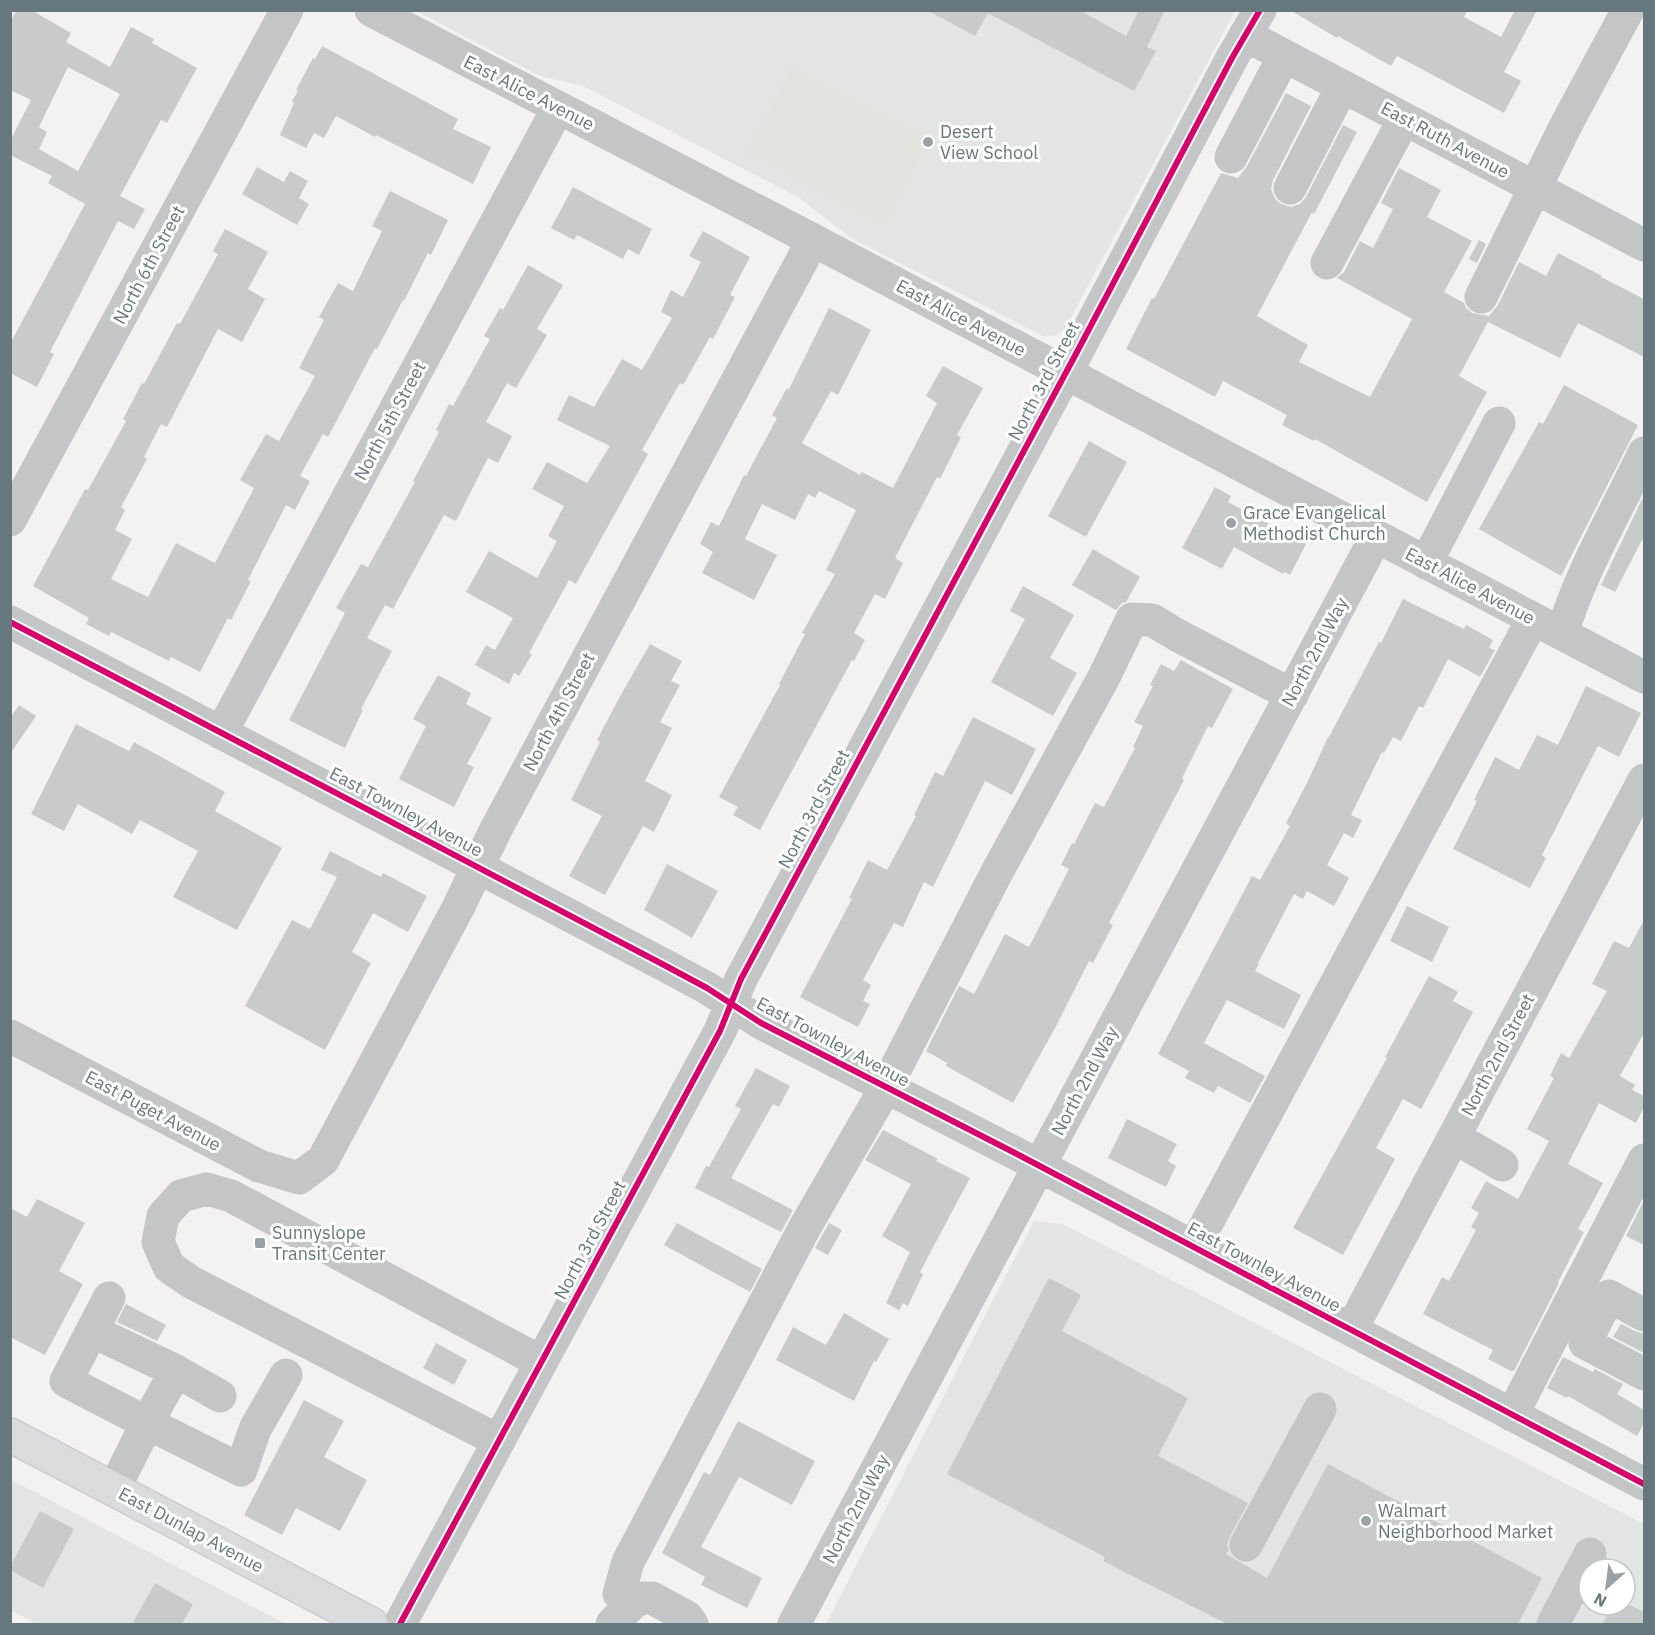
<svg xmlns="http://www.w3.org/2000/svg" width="1655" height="1635" font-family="'IBM Plex Sans',sans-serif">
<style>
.built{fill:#e3e4e4;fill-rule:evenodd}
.green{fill:#e2e4df}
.building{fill:#c9caca;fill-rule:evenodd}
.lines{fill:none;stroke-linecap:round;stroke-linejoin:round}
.major-casing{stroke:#cecece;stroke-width:36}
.minor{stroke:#c3c5c6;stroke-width:33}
.major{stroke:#dadbdc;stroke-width:33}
.cycleway-casing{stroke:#fff;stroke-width:10}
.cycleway{stroke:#d6006c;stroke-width:6}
.poi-dot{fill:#97a3a6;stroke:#fff;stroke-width:2}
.labels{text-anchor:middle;stroke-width:6;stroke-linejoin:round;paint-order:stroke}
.street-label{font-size:18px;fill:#66787e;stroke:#fff}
.poi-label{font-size:18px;fill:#66787e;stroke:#fff;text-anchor:start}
</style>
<rect width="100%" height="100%" fill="#f3f2f1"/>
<!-- built -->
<path class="built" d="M416,11H1235L1066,327L1057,335L1045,337L851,238L798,197L583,86L540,76Z
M1034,1221L1063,1224L1644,1524V1624H826ZM1589,1569H1625V1605H1589Z
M10,1479L286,1624H37L11,1610Z"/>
<!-- green -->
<path class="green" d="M792,65L931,137L885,227L746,155Z"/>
<!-- building -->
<path class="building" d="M17,10H31L71,33L66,42L110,67L131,27L154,39L152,43L197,68L167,123L161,120L120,196L145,209L134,229L118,221L50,352L54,354L37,387L10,373V344L85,204L48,183L52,176L10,155V141L31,100L10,90V22ZM68,67L120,94L78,171L39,149L47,132L39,127Z
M927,10H1079L1126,36L1139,10H1165L1147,47L1156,51L1134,91L988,13L975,36Z
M1290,10H1467L1464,17L1501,37L1515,10H1537L1504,72L1521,81L1504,113L1397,56L1391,66L1338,36L1337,38Z
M322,46L458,119L453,129L491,147L473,184L376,135L375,137L336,116L324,138L314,133L306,148L280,135L294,103L292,101L298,91L296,90L313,58L315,59Z
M1286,93L1311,106L1273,180L1271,189L1275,199L1281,204L1291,207L1300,204L1306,197L1343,125L1357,132L1314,214L1312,212L1257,316L1308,345L1299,362L1370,397L1412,319L1337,278L1344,272L1360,241L1373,248L1393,209L1381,203L1399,168L1441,190L1427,217L1472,241L1444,292L1464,303L1466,308L1472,313L1489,316L1498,305L1519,262L1546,276L1558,253L1602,276L1601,277L1644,299V357L1578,323L1560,358L1488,322L1459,376L1487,392L1427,502L1315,439L1314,441L1282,425L1287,415L1223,381L1215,397L1126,349L1152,298L1154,299L1221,173L1238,178L1247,166Z
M257,167L284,182L290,171L308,181L299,198L309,204L297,225L242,194Z
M573,187L652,229L639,255L628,249L623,259L577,235L574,240L551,228Z
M390,191L448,220L431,255L428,253L404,301L403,300L377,349L375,348L328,437L323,434L300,476L310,481L295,510L286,505L248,580L251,581L231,620L228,618L200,672L171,657L169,661L111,632L109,636L86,624L89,618L33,586L85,489L88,490L126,421L123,419L142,383L144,384L177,323L180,324L218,254L213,251L225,229L268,252L248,289L265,299L242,342L218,329L167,427L161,424L144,457L147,459L121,507L125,510L115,530L132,539L111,579L148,597L176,543L215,563L254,488L240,480L266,434L279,441L315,376L299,368L324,320L319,317L338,283L353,291L382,231L372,226Z
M703,231L750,257L730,295L735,297L713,339L710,337L683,385L680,383L642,450L648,454L576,584L569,580L529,653L532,654L519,676L514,673L509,684L475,665L486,645L495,650L513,618L466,592L489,551L537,578L557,541L548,536L564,506L532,489L547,462L587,483L610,446L557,420L569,395L594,407L622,359L642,370L672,318L661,312L671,290L683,297L701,262L689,256Z
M1479,240L1486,244L1477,263L1469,259Z
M528,265L563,285L537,329L547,335L516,388L507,383L486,422L512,436L498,463L488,458L456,521L444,515L393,609L385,605L367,638L392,651L361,709L363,710L345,748L289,720L345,613L336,608L361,564L368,567L415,482L413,481L439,432L436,430L449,404L453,406L490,339L484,336L500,308L503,310Z
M829,308L871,330L838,395L831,391L802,443L860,475L862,472L893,488L937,403L926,396L943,366L983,388L957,435L961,437L940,479L937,477L895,558L903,563L885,599L875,594L854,633L865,640L854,661L852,660L760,830L733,815L738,807L719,797L780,685L779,684L805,634L802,633L835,574L826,570L856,510L819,491L815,498L808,494L795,520L762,504L745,539L777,555L754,600L702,573L713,552L700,544L711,522L719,526L744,475L746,476L777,418L772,415L787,388L789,389Z
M1564,385L1638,425L1561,576L1479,529L1539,422L1543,424Z
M1089,441L1127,462L1086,537L1048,516Z
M1215,487L1231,496L1228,502L1306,544L1290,575L1284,572L1283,574L1234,547L1222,569L1182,548Z
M1644,495V536L1615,592L1601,585Z
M1093,549L1140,577L1126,602L1122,603L1116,610L1072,585Z
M1023,586L1074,615L1050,658L1077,673L1053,716L991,682L1025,619L1010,611Z
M1403,599L1464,629L1466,625L1493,640L1489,648L1495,650L1480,677L1448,659L1423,708L1419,706L1401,741L1393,737L1384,753L1382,752L1351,815L1362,820L1353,838L1344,833L1327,865L1349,878L1334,906L1307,891L1303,899L1294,894L1258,963L1259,964L1255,971L1301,995L1284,1029L1227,1000L1204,1043L1265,1076L1250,1103L1218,1086L1214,1093L1185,1078L1189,1071L1158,1054L1252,876L1260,880L1290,826L1286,823L1308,781L1328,737H1329L1379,642L1381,643Z
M650,644L682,661L671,681L680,685L660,722L672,728L645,781L672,795L654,832L643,826L605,895L569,876L602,816L571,800L600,742L597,740L618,700Z
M1181,660L1233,689L1212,728L1208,726L1182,778L1184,780L1109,923L1113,925L1093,963L1089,961L1054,1030L1013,1103L946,1066L947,1063L926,1051L959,986L974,994L1005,934L1029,947L1069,869L1061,865L1072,843L1074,844L1095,803L1104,807L1135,748L1133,747L1143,726L1134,722L1153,686L1150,685L1161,664L1174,671Z
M438,675L471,693L466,704L492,718L467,764L474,767L454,807L399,779L426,726L413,719Z
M1586,686L1641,713L1619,757L1598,746L1542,855L1546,858L1530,888L1453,849L1477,801L1474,800L1495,757L1519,770L1537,735L1558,745Z
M19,705L36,716L10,754V718Z
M973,717L1036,749L1012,795L985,781L933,887L924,882L903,927L894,923L863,980L871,985L863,1001L870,1004L858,1027L800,997L852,899L849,898L868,860L887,870L916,816L914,815L935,772L943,776Z
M76,724L129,751L134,742L225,792L215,811L282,848L237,930L173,897L198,851L140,820L132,834L78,804L64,831L31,814Z
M330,851L381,877L383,873L427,896L408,932L373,913L352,952L371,963L325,1050L245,1006L292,920L310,929L337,877L321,870Z
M667,864L718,891L692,938L644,910Z
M1407,906L1449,927L1432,962L1390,941Z
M1644,920V1033L1620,1076L1635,1085L1632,1090L1644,1096V1107L1636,1123L1599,1103L1568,1164L1603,1183L1578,1229L1584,1232L1558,1282L1559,1283L1514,1371H1511L1488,1359L1493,1350L1423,1314L1442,1277L1449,1281L1476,1230L1471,1227L1479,1213L1471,1208L1486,1181L1518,1199L1549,1141L1527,1129L1554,1078L1550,1076L1561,1053L1569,1058L1607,991L1592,984L1614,941L1629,948Z
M1429,976L1458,992L1453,1001L1473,1012L1421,1109L1403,1099L1376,1148L1395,1159L1343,1255L1293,1228L1387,1058L1385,1057Z
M756,1068L790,1086L779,1107L773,1104L731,1178L793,1210L781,1232L695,1188L706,1166L709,1167L741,1109L735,1106Z
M1127,1119L1177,1144L1168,1161L1176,1166L1166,1187L1108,1158Z
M883,1130L938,1159L936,1161L970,1178L920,1272L923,1274L908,1306L903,1303L899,1310L886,1303L910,1252L882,1236L911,1184L865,1160Z
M37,1199L85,1223L59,1271L83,1284L45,1355L10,1337V1208L27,1217Z
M1644,1200V1245L1626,1236Z
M677,1223L762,1269L750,1292L664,1245Z
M829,1223L842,1230L828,1255L815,1248Z
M1049,1278L1081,1295L1062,1331L1188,1398L1158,1456L1248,1503L1230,1536L1227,1545L1229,1550L1226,1554L1267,1578L1328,1464L1542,1578L1518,1624H1227L1103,1561L1105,1557L947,1474Z
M126,1304L166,1325L157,1341L117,1322Z
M844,1313L889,1339L876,1362L874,1361L854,1401L776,1360L793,1327L826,1345Z
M1621,1324L1635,1331L1644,1334V1353L1613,1337Z
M436,1343L467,1360L454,1385L423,1368Z
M1563,1357L1593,1372L1595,1369L1623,1384L1617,1394L1644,1410V1423L1637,1436L1568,1396L1567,1398L1547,1388Z
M304,1400L344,1421L324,1457L367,1480L340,1531L296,1508L282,1535L244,1515Z
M738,1421L815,1461L792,1505L739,1477L701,1547L762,1578L747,1608L701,1585L705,1577L662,1553L704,1472L710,1475Z
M40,1511L74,1529L43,1588L10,1570V1567Z
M155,1583L193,1604L182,1624H132Z
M1613,1605H1630L1644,1612V1624H1602Z"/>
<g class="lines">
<!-- major casing -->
<g class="major-casing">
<path id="major" d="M10,1435L371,1624"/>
</g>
<!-- minor -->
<path class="minor" d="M371,10L813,240L1644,677
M1245,35L1644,245
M1231,157L1284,56
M1290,188L1342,87
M1327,263L1404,119
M1481,297L1567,123L1628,10
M10,520L287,10
M1426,563L1499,423
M10,622L666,966L707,988L761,1023L1015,1153L1644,1484
M1562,634C1581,570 1616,513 1644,453
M221,733L558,108
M10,1036L259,1166L299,1178L323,1160L458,908L495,831L813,240
M1454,1137L1502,1165
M1194,1247L1533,619
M109,1298L66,1381L147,1423L176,1371
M1644,1315L1609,1296L1585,1343L1644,1374
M1351,1330L1644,780
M92,1331L176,1371L220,1396
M1512,1415L1644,1160
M499,1441L191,1282L169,1267L158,1242L163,1216L181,1196L207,1189L231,1196L541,1362
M114,1489L147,1423L241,1470L255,1429L286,1375
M1246,1545L1320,1409
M619,1594L628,1562L805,1227L886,1087L997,872L1104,677L1132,619L1152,620L1177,635L1292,695
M400,1624L720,1031L741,979L1078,350L1232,58L1260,10
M612,1624L633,1603L642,1598H652L687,1617L692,1624
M794,1624L1376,537
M1553,1624L1590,1554"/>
<!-- major -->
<use href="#major" class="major"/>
<!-- cycleway casing -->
<g class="cycleway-casing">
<path id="cycleway" d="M10,622L666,966L707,988L761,1023L1015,1153L1644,1484
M400,1624L720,1031L741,979L1078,350L1232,58L1260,10"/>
</g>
<!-- cycleway -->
<use href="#cycleway" class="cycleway"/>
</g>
<!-- markers -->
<g class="poi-dot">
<circle cx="928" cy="142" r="6"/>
<circle cx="1231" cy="523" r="6"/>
<rect x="254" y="1237" width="12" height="12" rx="3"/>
<circle cx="1366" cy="1521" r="6"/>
</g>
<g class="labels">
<!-- street labels -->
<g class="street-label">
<text transform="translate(529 93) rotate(27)" y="6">East Alice Avenue</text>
<text transform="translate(1445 140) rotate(28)" y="6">East Ruth Avenue</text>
<text transform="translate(149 265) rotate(-62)" y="6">North 6th Street</text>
<text transform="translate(961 318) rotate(28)" y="6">East Alice Avenue</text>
<text transform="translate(1044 381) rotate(-62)" y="6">North 3rd Street</text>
<text transform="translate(390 421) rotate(-62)" y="6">North 5th Street</text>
<text transform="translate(1470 586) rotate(28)" y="6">East Alice Avenue</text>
<text transform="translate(1315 652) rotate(-62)" y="6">North 2nd Way</text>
<text transform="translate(559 712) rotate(-62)" y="6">North 4th Street</text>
<text transform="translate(814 809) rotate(-62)" y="6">North 3rd Street</text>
<text transform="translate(406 812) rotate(28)" y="6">East Townley Avenue</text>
<text transform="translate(833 1042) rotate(28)" y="6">East Townley Avenue</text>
<text transform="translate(1498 1055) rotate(-62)" y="6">North 2nd Street</text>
<text transform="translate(1085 1081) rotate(-62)" y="6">North 2nd Way</text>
<text transform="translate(153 1111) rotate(28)" y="6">East Puget Avenue</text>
<text transform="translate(590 1240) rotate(-62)" y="6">North 3rd Street</text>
<text transform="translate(1264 1267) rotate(28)" y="6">East Townley Avenue</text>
<text transform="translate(856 1509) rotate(-62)" y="6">North 2nd Way</text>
<text transform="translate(191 1530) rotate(28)" y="6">East Dunlap Avenue</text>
</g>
<!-- poi labels -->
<g class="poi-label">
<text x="940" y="138">Desert<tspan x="940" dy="21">View School</tspan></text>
<text x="1243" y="519">Grace Evangelical<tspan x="1243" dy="21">Methodist Church</tspan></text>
<text x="272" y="1239">Sunnyslope<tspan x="272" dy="21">Transit Center</tspan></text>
<text x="1378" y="1517">Walmart<tspan x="1378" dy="21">Neighborhood Market</tspan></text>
</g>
</g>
<!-- border -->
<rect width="1655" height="1635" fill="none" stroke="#66787e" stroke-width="24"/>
<!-- north arrow -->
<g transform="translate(1607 1587) rotate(208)"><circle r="28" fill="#ffffff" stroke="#c2c9cb" stroke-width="1.5"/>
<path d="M0-4.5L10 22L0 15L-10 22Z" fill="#97a3a6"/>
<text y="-9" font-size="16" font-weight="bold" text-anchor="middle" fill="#66787e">N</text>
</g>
</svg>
